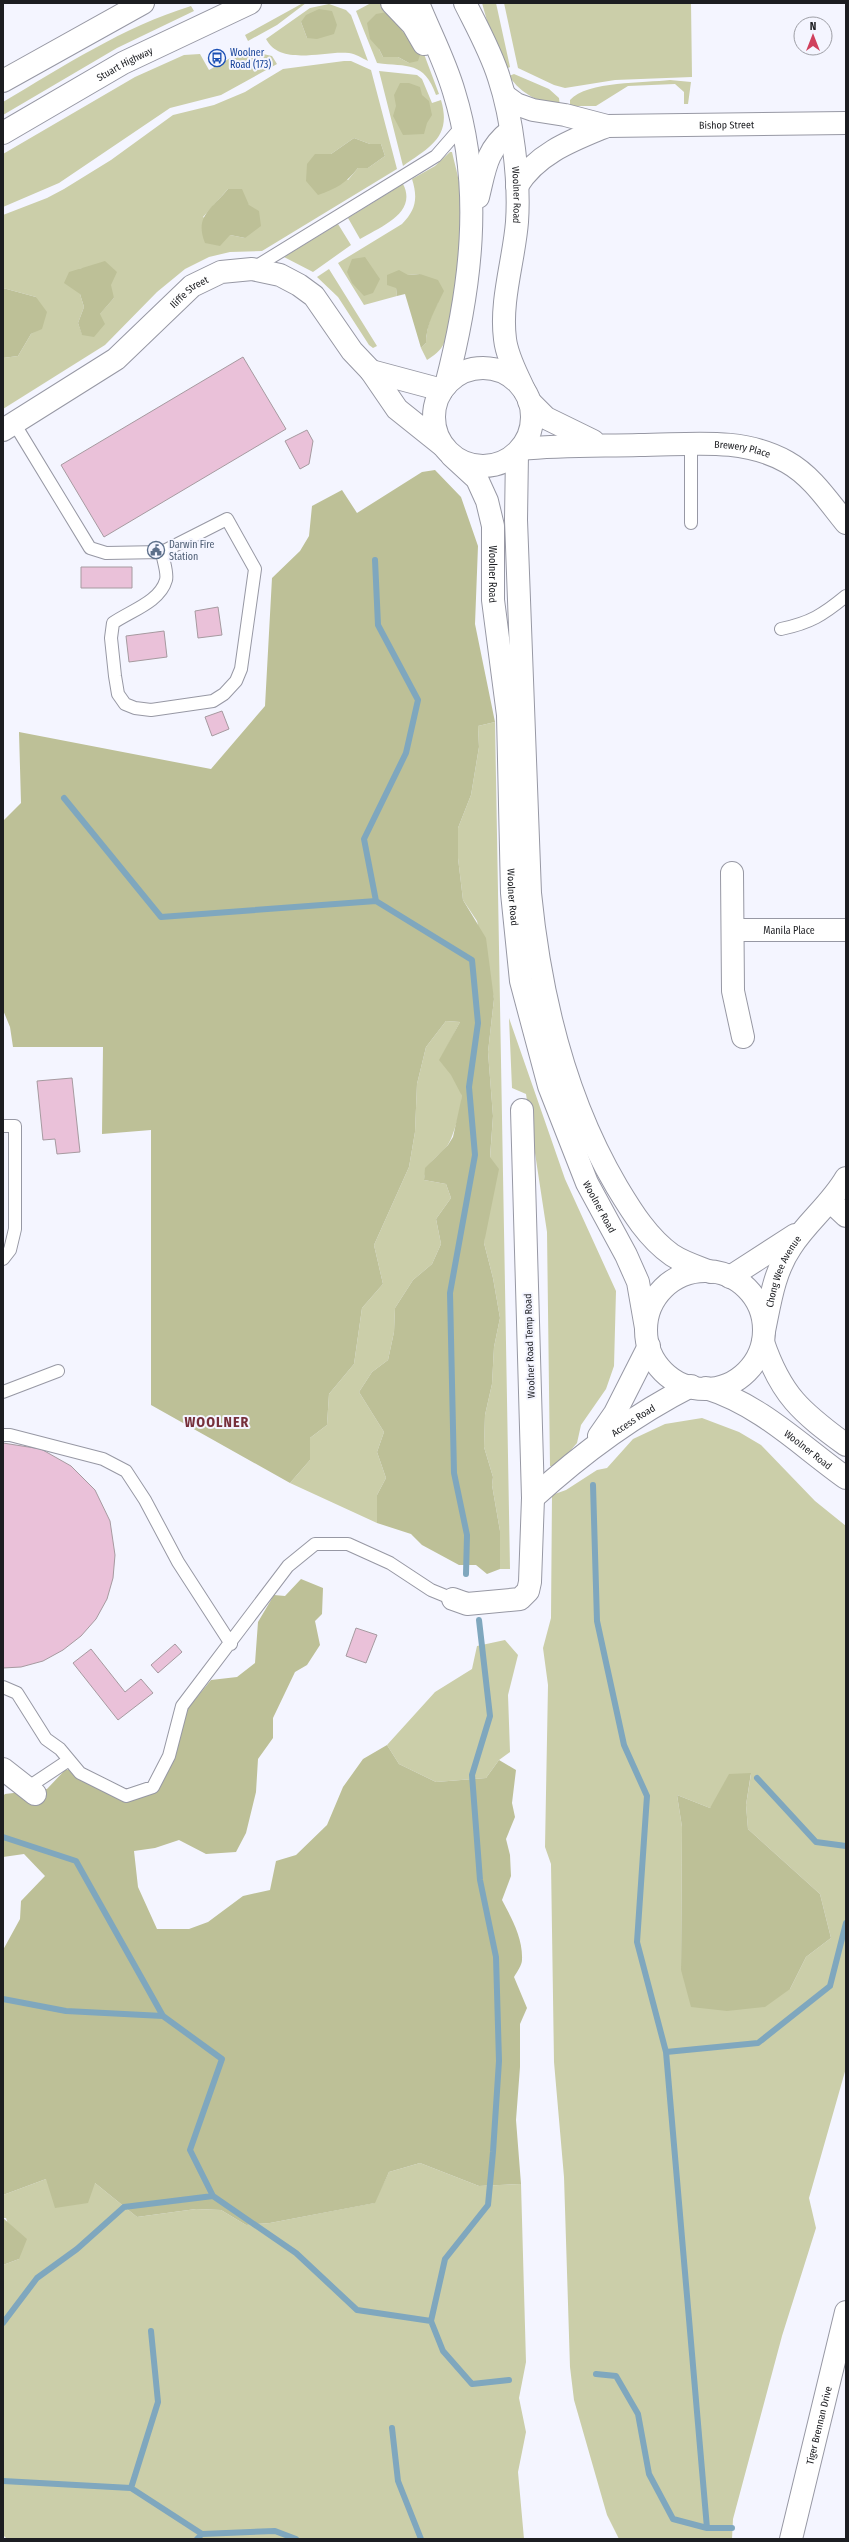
<svg xmlns="http://www.w3.org/2000/svg" width="849" height="2542" font-family="'Fira Sans Condensed',sans-serif">
<style>
.green{fill:#cbcea9;fill-rule:evenodd}
.forest{fill:#bdc097}
.lines{fill:none;stroke-linecap:round;stroke-linejoin:round}
.stream{stroke:#7fa7be;stroke-width:6}
.building{fill:#eac1d9;stroke:#a69aa0}
.lane-casing{stroke:#9798a4;stroke-width:14}
.street-casing{stroke:#9798a4;stroke-width:24}
.secondary-casing{stroke:#9798a4;stroke-width:24}
.primary-casing{stroke:#9798a4;stroke-width:24}
.highway-casing{stroke:#9798a4;stroke-width:24}
.lane{stroke:#fff;stroke-width:12}
.street{stroke:#fff;stroke-width:22}
.secondary{stroke:#fff;stroke-width:22}
.primary{stroke:#fff;stroke-width:22}
.highway{stroke:#fff;stroke-width:22}
.labels{text-anchor:middle;stroke-width:4;stroke-linejoin:round;paint-order:stroke}
.transit-label{font-size:10px;fill:#164399;stroke:#f4f5ff;text-anchor:start}
.street-label{font-size:10px;fill:#1c1d21;stroke:#f4f5ff}
.service-label{font-size:10px;fill:#4e5e75;stroke:#f4f5ff;text-anchor:start}
.district-label{font-size:14px;font-weight:bold;letter-spacing:1px;fill:#762f3a;stroke:#f4f5ff}
</style>
<rect width="100%" height="100%" fill="#f4f5ff"/>
<!-- green -->
<path class="green" d="M303,3H306L277,25L248,41L245,35Z
M371,3H381L391,11L424,54L439,94L436,95C424,61 408,67 377,63L356,11ZM398,22L403,32L410,36L409,63L398,57H383L379,49Z
M482,3H496L510,67L506,69L489,28Z
M504,3H691L692,77L615,80L565,88L554,85L518,68Z
M329,4L346,10L351,15L368,61C362,58 356,54 349,53C324,50 281,67 266,39L310,8ZM301,22L337,25L307,38Z
M191,6L194,11L117,48L3,115V102C64,66 123,27 191,6Z
M248,48L250,51L272,56L277,64L221,95L170,108L59,183L3,207V154L135,77L184,55L200,54L209,70Z
M344,61H351L371,70L397,169L262,251L230,252L209,257L185,269L157,292L105,345L3,409V358L18,356L31,334L42,328L36,297L3,288V215L47,198L64,189L111,160L173,115L214,105L245,92L283,69ZM354,138L370,144H381L385,156L368,168H358L348,180L315,154H331ZM228,189L249,205L245,238L230,235L203,217ZM90,267L114,298L82,334L78,323L84,307L80,294L79,269Z
M379,71L417,75L422,79L432,103L441,100C452,137 430,147 403,166Z
M514,74L549,89L559,98L560,107C538,101 522,95 509,76Z
M670,80L691,82L688,104H684V92L675,84L628,86L596,106H570V100C587,81 645,83 670,80Z
M450,152H452C456,169 461,186 462,204C465,232 455,317 444,343C441,351 433,356 427,360L421,348L426,343C426,330 431,313 438,303L420,274L408,275L396,288L397,296L364,305L338,263L402,224C416,210 418,198 412,179L435,166Z
M403,184C418,213 380,227 360,239L348,218Z
M338,224L351,245L313,272L284,257Z
M329,269L377,346L373,348L369,345L338,297L317,277Z
M495,722L510,1569H500V1531L492,1485L493,1477L484,1447L485,1415L492,1384L494,1347L500,1318L493,1278L484,1243L493,1116L488,1052L494,999L477,921L463,900L458,858V828L471,795L479,747L478,726Z
M509,1018L565,1179L616,1291L614,1366L606,1389L581,1425L577,1443L557,1466H550L547,1232L526,1094L512,1088Z
M446,1021L460,1022L440,1060C447,1069 461,1084 462,1096C462,1106 453,1139 447,1146C436,1159 426,1162 424,1180L446,1184L451,1198L436,1219L441,1244L432,1264L413,1280L395,1308L394,1332L388,1360L372,1372L359,1392L384,1432L377,1452L386,1478L377,1495V1523L290,1483L310,1460V1438L327,1425L329,1394L354,1364L362,1308L383,1284L374,1245L409,1167L415,1132L417,1084L426,1047Z
M702,1418L739,1432L761,1445L815,1501L846,1526V2068L809,2198L816,2228L782,2336L733,2519L732,2539H619L607,2515L574,2400L570,2367L564,2177L554,2062L551,1864L545,1847L548,1685L543,1648L551,1618L552,1495L566,1490L597,1470L607,1468L633,1439L665,1424ZM751,1774L746,1805L748,1829L820,1894L831,1938L806,1957L790,1989L681,1970L682,1827L677,1795L710,1808Z
M505,1640L518,1655L508,1695L510,1752L499,1760L486,1778L436,1782L399,1764L387,1745L435,1692L472,1669L477,1646Z
M420,2163L479,2186L521,2184L526,2362L519,2398L526,2432L518,2472L524,2539H7L3,2535V2265L19,2259L6,2218H3V2195L46,2179L95,2183L137,2217L196,2209L221,2210L246,2225L270,2223L374,2203L389,2172Z"/>
<!-- forest -->
<path class="forest" d="M319,9L332,11L337,25L334,34L317,39L307,38L301,22L306,15Z
M387,12L398,22L403,32L410,35L421,52L418,61L409,63L398,57H383L379,49L370,39L367,23L376,14Z
M400,83H409L420,87L422,95L429,101L432,115L427,123L424,134L403,135L393,116L396,106L394,95Z
M354,138L370,144H381L385,156L368,168H358C346,183 336,189 318,195L306,181L307,164L315,154H331Z
M228,189H242L249,205L259,211L261,226L245,238L230,235L220,246L205,243C194,216 212,209 228,189Z
M365,257L380,279L373,293L364,296L352,283L347,272L352,259Z
M105,261L117,272L111,285L114,298L100,314L105,324L94,337L82,335L78,323L84,307L80,294L64,283L69,272Z
M399,270L408,275L420,274L438,280L444,291C436,308 426,324 426,343L421,348L405,294L397,296L396,288L387,285V275Z
M3,288L36,297L47,312L42,329L31,334L18,356L3,358Z
M435,470L461,497L478,546L475,624L495,722L478,726L479,747L471,795L458,828V858L463,900L486,938L494,999L488,1052L493,1116L490,1157L499,1169L484,1243L493,1278L500,1318L494,1347L492,1384L485,1415L484,1447L493,1477L492,1485L500,1531V1569L487,1574L476,1565H459L422,1545L411,1534L377,1523V1495L386,1478L377,1452L384,1432L359,1392L372,1372L388,1360L394,1332L395,1308L413,1280L432,1264L441,1244L436,1219L451,1198L446,1184L424,1180L425,1168L448,1145L453,1137L462,1096L451,1075L439,1060L460,1022L446,1021L426,1047L417,1084L415,1132L409,1167L374,1245L383,1284L362,1308L354,1364L329,1394L327,1425L310,1438V1460L290,1483L151,1405V1130L102,1134L103,1047H13L10,1027L3,1010V821L21,803L19,732L211,769L265,706L272,578L300,551L309,536L312,506L342,490L357,513L422,472Z
M301,1579L323,1588L322,1614L315,1621L320,1645L307,1665L295,1672L273,1718V1738L258,1759L256,1792L246,1833L236,1852L206,1854L179,1840L155,1848L134,1851L138,1887L157,1929H189L208,1922L243,1896L270,1890L276,1861L296,1855L327,1825L343,1787L363,1759L387,1745L399,1764L436,1782L486,1778L499,1760L516,1770L512,1803L515,1817L506,1839L510,1855L511,1876L502,1900C512,1919 523,1938 522,1960C522,1965 517,1972 514,1977L527,2008L520,2024V2067L516,2120L521,2184L479,2186L420,2163L389,2172L375,2203L270,2223L246,2225L221,2210L196,2209L137,2217L95,2183L88,2203L55,2208L46,2179L3,2195V1950L20,1919L21,1901L45,1876L24,1854L3,1857V1796L5,1794L47,1789L65,1770L76,1769L126,1796L153,1787L169,1756L188,1708L211,1680L237,1677L255,1663L258,1622L274,1595L285,1596Z
M751,1773L746,1805L748,1829L820,1894L831,1938L806,1957L790,1989L765,2007L727,2011L691,2007L681,1970L682,1827L677,1795L710,1808L729,1774Z
M3,2218L27,2239L19,2259L3,2265Z"/>
<g class="lines">
<!-- stream -->
<path class="stream" d="M375,560L378,625L418,700L406,753L364,839L376,901L472,960L478,1023L469,1087L475,1155L450,1293L454,1473L467,1535L466,1574
M64,798L161,917L376,901
M593,1485L597,1621L624,1745L647,1796L637,1942L666,2052L707,2528
M757,1778L816,1842L846,1846
M3,1837L76,1861L163,2016L222,2059L190,2150L213,2196
M3,1999L66,2011L163,2016
M666,2052L758,2043L830,1986L846,1923
M431,2321L445,2259L488,2205L493,2152L499,2061L496,1957L480,1880L472,1775L490,1716L479,1620
M3,2323L37,2278L77,2249L124,2207L213,2196L296,2253L357,2310L431,2321L443,2351L472,2384L509,2380
M596,2374L616,2376L638,2414L649,2474L673,2519L707,2528H732
M392,2428L398,2481L421,2539
M3,2481L131,2488L202,2534
M131,2488L158,2402L151,2331
M197,2539L202,2534L275,2531L296,2539"/>
</g>
<!-- building -->
<path class="building" d="M243,357L286,429L104,537L61,465Z
M307,430L313,441L309,464L300,469L285,441Z
M81,567H132V588H81Z
M218,607L222,635L198,638L195,611Z
M164,631L167,657L129,662L126,636Z
M222,711L229,729L212,736L205,717Z
M72,1078L80,1152L57,1154L55,1139L43,1140L37,1081Z
M3,1443L41,1449L71,1466L95,1490L110,1521L115,1555L113,1578L107,1599L96,1619L81,1636L63,1650L43,1661L21,1667L3,1668Z
M356,1628L377,1635L366,1663L346,1656Z
M175,1644L182,1652L158,1673L151,1665Z
M91,1649L125,1692L141,1679L153,1693L118,1720L73,1663Z"/>
<g class="lines">
<!-- lane casing -->
<g class="lane-casing">
<path id="lane" d="M252,269L436,156L463,125
M14,423L90,548L106,553L162,552L227,519L255,569L241,669L236,681L224,694L213,701L151,710L135,708L125,704L118,694L115,676L111,638L113,623C130,611 160,602 166,580C168,573 163,560 162,552
M691,444V523
M781,629C810,623 823,615 846,596
M3,1126H15V1229L10,1250L3,1259
M3,1392L58,1371
M3,1435H10L103,1459L126,1471L145,1500L178,1562L231,1644
M3,1687L17,1693L46,1739L60,1749L80,1773L126,1796L153,1787L169,1756L182,1706L288,1566L315,1544H348L390,1563L431,1590L453,1599
M27,1788L69,1760"/>
</g>
<!-- street casing -->
<g class="street-casing">
<g id="street">
<path id="s1" d="M505,96L516,104L533,110L565,115L607,126L846,123"/>
<path d="M517,186C537,153 573,140 607,126"/>
<path d="M371,371L442,390"/>
<path d="M529,401L546,418L593,441"/>
<path id="s2" d="M3,430L116,359L192,286L221,272L252,269L280,275L299,285L314,296L352,351L371,371L397,409L442,445"/>
<path id="s3" d="M521,449C560,445 599,446 639,445C689,445 741,436 787,462C812,476 828,501 846,523"/>
<path d="M732,873L733,991L743,1037"/>
<path id="s4" d="M733,930H846"/>
<path d="M830,1201L846,1216"/>
<path d="M730,1277L795,1235"/>
<path id="s5" d="M764,1331C770,1302 774,1272 791,1247C807,1222 831,1204 846,1178"/>
<path d="M599,1436L615,1413L649,1346"/>
<path id="s6" d="M533,1498C581,1454 632,1416 691,1386"/>
<path d="M453,1599L467,1604L520,1599L528,1591L530,1582L533,1498L522,1110"/>
<path d="M3,1769L35,1794"/>
</g>
</g>
<!-- secondary casing -->
<g class="secondary-casing">
<g id="secondary">
<path d="M392,3L413,25L424,44"/>
<path d="M418,3C430,33 445,61 454,92C484,189 471,289 446,385"/>
<path id="s7" d="M465,3C477,27 491,52 499,78C512,117 520,180 517,222C514,260 500,301 505,339C507,357 517,374 524,390"/>
<path d="M478,197C485,169 486,150 510,131"/>
<circle cx="483" cy="417" r="49"/>
<path d="M517,453L516,520L530,893C540,994 565,1099 617,1187C632,1212 648,1238 672,1255C684,1263 698,1267 711,1272"/>
<path id="s8" d="M452,456L477,479L487,501L493,526V600L508,715L512,893L521,981L549,1086L587,1183L626,1255L638,1282L646,1328"/>
<circle cx="705" cy="1330" r="59"/>
<path d="M763,1342C781,1395 801,1412 846,1445"/>
<path id="s9" d="M706,1388C761,1405 801,1446 846,1478"/>
</g>
</g>
<!-- primary casing -->
<g class="primary-casing">
<g id="primary">
<path id="s10" d="M791,2539L846,2312"/>
</g>
</g>
<!-- highway casing -->
<g class="highway-casing">
<g id="highway">
<path d="M3,81L143,3"/>
<path id="s11" d="M3,133L123,63L250,3"/>
</g>
</g>
<!-- lane -->
<use href="#lane" class="lane"/>
<!-- street -->
<use href="#street" class="street"/>
<!-- secondary -->
<use href="#secondary" class="secondary"/>
<!-- primary -->
<use href="#primary" class="primary"/>
<!-- highway -->
<use href="#highway" class="highway"/>
</g>
<!-- icons -->
<defs>
<g id="bus-ring" transform="scale(0.9)"><circle r="9.5" fill="#f4f5ff" stroke="#1a4fb4" stroke-width="1.5"/><path d="M-5-6H5V4H4V6H2V4H-2V6H-4V4H-5ZM-3.5-4V0h7V-4ZM-3.5 1.2v1.5H-2V1.2ZM2 1.2v1.5H3.5V1.2Z" fill="#1a4fb4"/></g>
<g id="civic-ring" transform="scale(0.9)"><circle r="9.5" fill="#f4f5ff" stroke="#5c6f8a" stroke-width="1.5"/><path d="M-.6-6.5H3V-4.5H.6V-3L4-1V1h2V6H-6V1h2V-1L-.6-3ZM-1.2 2.5V6h2.4V2.5Z" fill="#5c6f8a"/></g>
</defs>
<g fill-rule="evenodd">
<use href="#bus-ring" x="217" y="58"/>
<use href="#civic-ring" x="156" y="550"/>
</g>
<g class="labels">
<!-- transit labels -->
<g class="transit-label">
<text x="230" y="56">Woolner<tspan x="230" dy="12">Road (173)</tspan></text>
</g>
<!-- street labels -->
<g class="street-label">
<text dy="4" stroke="none"><textPath href="#s11" startOffset="140">Stuart Highway</textPath></text>
<text dy="4" stroke="none"><textPath href="#s1" startOffset="227">Bishop Street</textPath></text>
<text dy="4" stroke="none"><textPath href="#s7" startOffset="201">Woolner Road</textPath></text>
<text dy="4" stroke="none"><textPath href="#s2" startOffset="233">Iliffe Street</textPath></text>
<text dy="4" stroke="none"><textPath href="#s3" startOffset="222">Brewery Place</textPath></text>
<text dy="4" stroke="none"><textPath href="#s8" startOffset="132">Woolner Road</textPath></text>
<text dy="4" stroke="none"><textPath href="#s8" startOffset="456">Woolner Road</textPath></text>
<text dy="4" stroke="none"><textPath href="#s4" startOffset="56">Manila Place</textPath></text>
<text dy="4" stroke="none"><textPath href="#s8" startOffset="780">Woolner Road</textPath></text>
<text dy="4" stroke="none"><textPath href="#s5" startOffset="63">Chong Wee Avenue</textPath></text>
<text transform="translate(529 1346) rotate(-92)" y="4">Woolner Road Temp Road</text>
<text dy="4" stroke="none"><textPath href="#s6" startOffset="127">Access Road</textPath></text>
<text dy="4" stroke="none"><textPath href="#s9" startOffset="120">Woolner Road</textPath></text>
<text dy="4" stroke="none"><textPath href="#s10" startOffset="117">Tiger Brennan Drive</textPath></text>
</g>
<!-- service labels -->
<g class="service-label">
<text x="169" y="548">Darwin Fire<tspan x="169" dy="12">Station</tspan></text>
</g>
<!-- district labels -->
<g class="district-label">
<text x="217" y="1427">WOOLNER</text>
</g>
</g>
<!-- border -->
<rect width="849" height="2542" fill="none" stroke="#1c1d21" stroke-width="8"/>
<!-- north arrow -->
<g transform="translate(813 36)"><circle r="19" fill="#f4f5ff" stroke="#9e9fa6"/>
<path d="M0-3L7 15L0 10L-7 15Z" fill="#d0405d"/>
<text y="-6" font-size="11" font-weight="bold" text-anchor="middle" fill="#1c1d21">N</text>
</g>
</svg>
